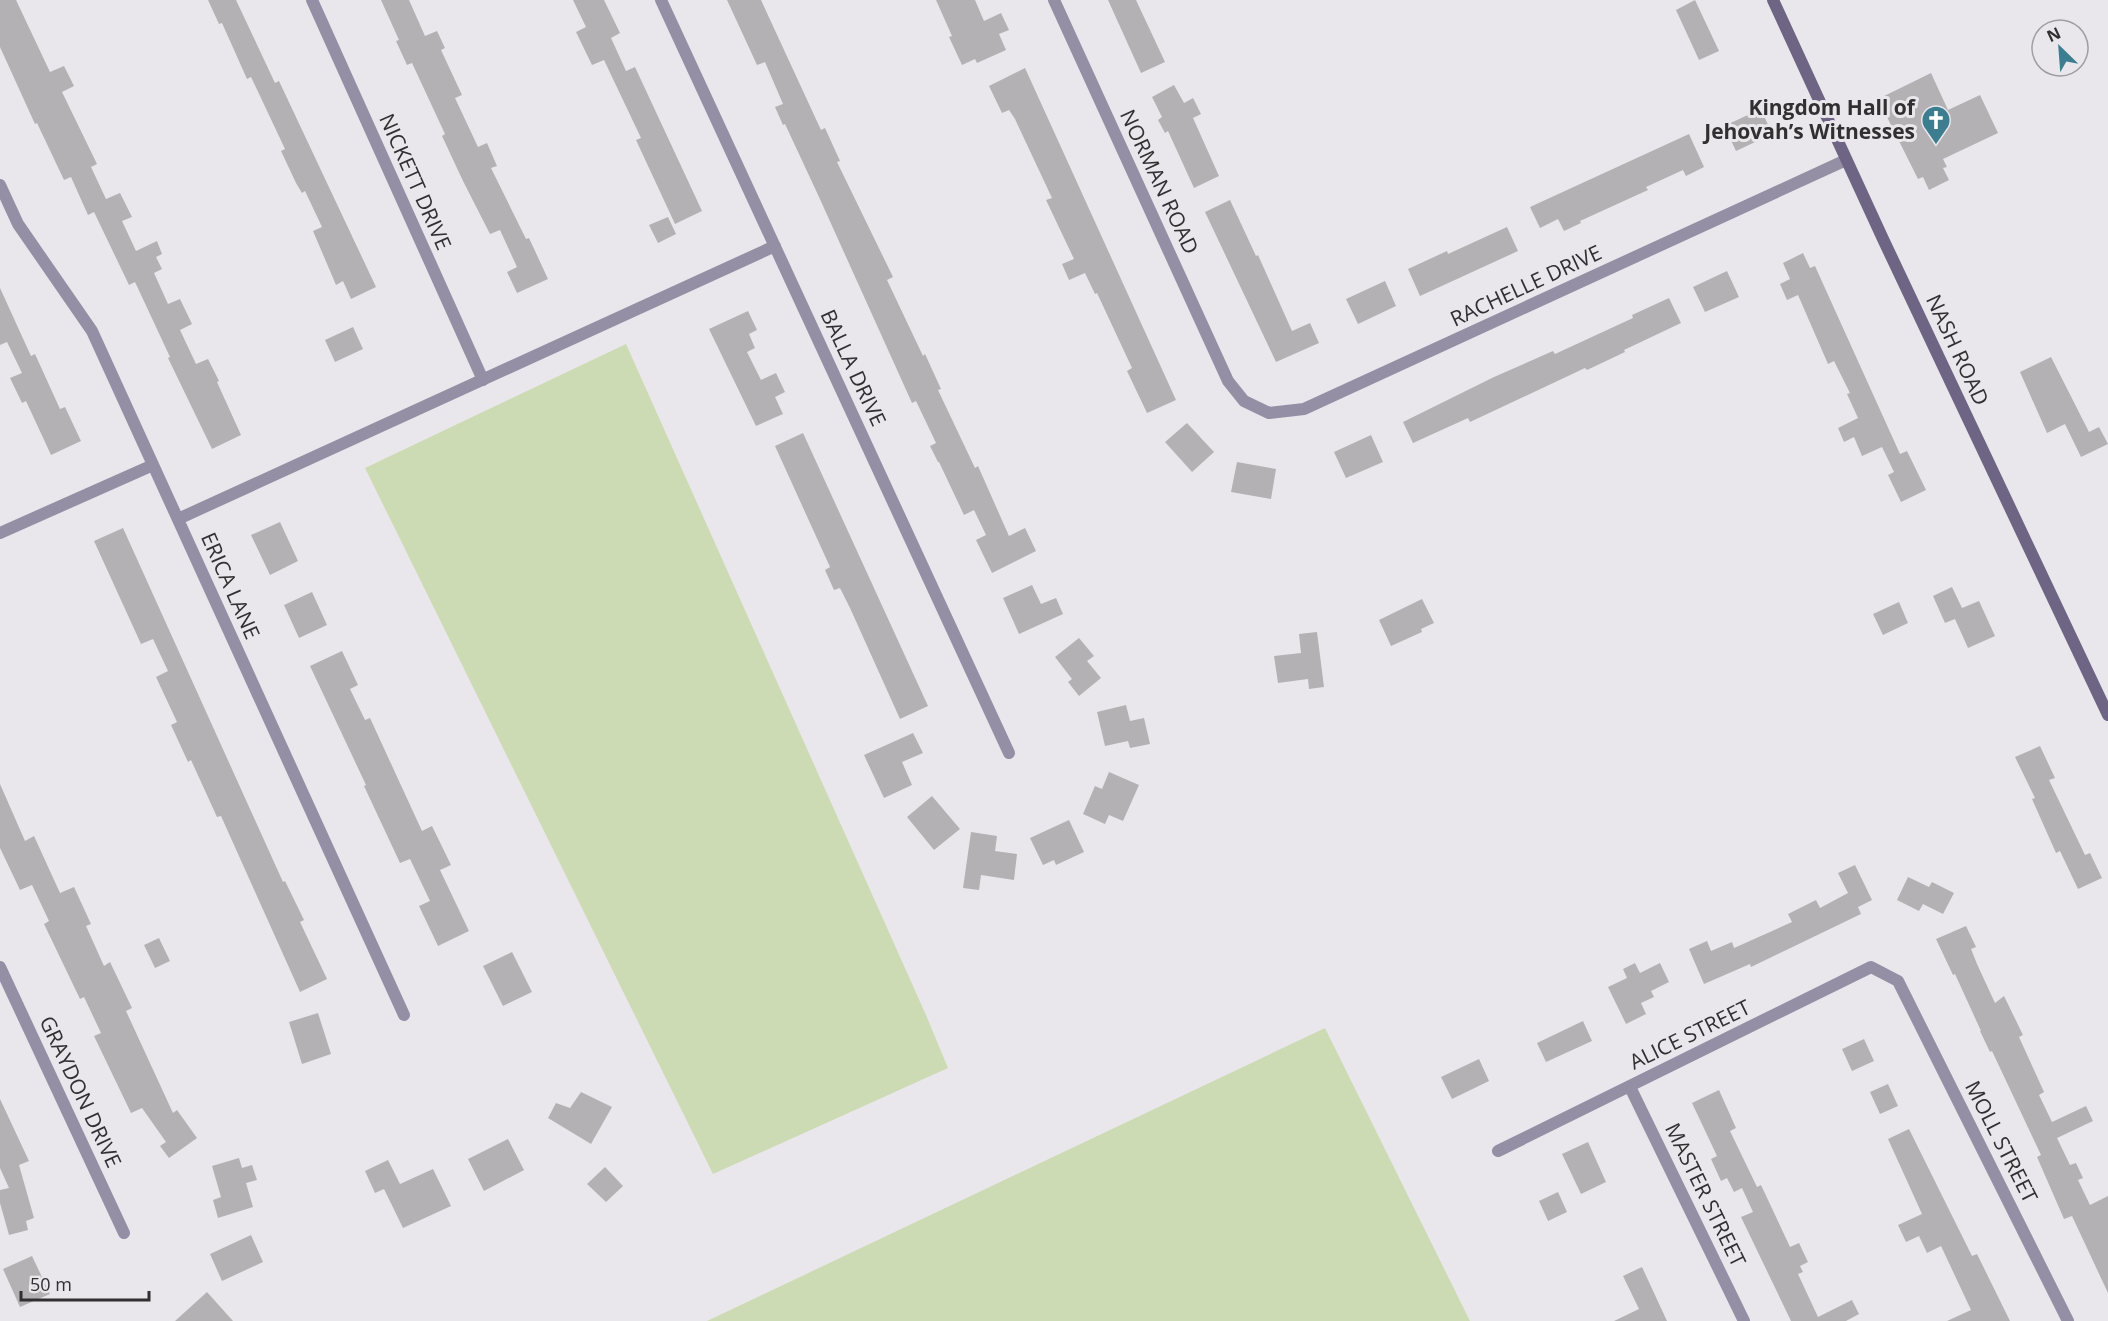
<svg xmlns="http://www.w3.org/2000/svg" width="2108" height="1321" font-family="'Open Sans',sans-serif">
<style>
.green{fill:#cddbb4}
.building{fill:#b4b1b5}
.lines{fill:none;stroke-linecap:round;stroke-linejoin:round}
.minor{stroke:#958fa5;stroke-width:12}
.secondary{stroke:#6e6484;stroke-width:12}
.labels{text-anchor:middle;stroke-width:6;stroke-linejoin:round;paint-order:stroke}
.poi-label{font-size:21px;font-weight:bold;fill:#302f31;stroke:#eae7ec;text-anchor:end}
.street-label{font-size:21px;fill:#302f31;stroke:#eae7ec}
</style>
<rect width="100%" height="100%" fill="#eae7ec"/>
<!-- green -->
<path class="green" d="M626,344L926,1015L948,1068L713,1174L365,468Z
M1325,1028L1470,1321H707Z"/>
<!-- building -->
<path class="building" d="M0,0H16L50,72L64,66L74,86L62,92L97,164L91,167L106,199L120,193L132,217L122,221L136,251L157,241L162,254L156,257L162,269L154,273L168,304L180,299L192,324L180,330L196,364L208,359L219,381L217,382L241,435L212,449L168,358L170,357L135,282L129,285L94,212L88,215L71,177L64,180L37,123L35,124L0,47Z
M208,0H236L275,83L279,81L376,287L351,299L343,281L336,285L313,231L322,227L305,191L302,193L296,183L281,151L285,149L251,77L247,79L222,23L219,24Z
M381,0H409L425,36L437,31L445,48L441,50L462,95L455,98L478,147L487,143L497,166L491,168L526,239L529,238L548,279L517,293L507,272L517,267L500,230L490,234L463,181L442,136L445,134L412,63L407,65L396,41L399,40Z
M573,0H604L620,33L611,38L626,71L635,67L702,211L675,224L636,140L641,138L604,60L592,65L576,32L586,27Z
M727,0H761L821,130L825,128L840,161L837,162L893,277L887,280L923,356L925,354L941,389L938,390L975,468L978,466L1009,536L1025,528L1036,551L992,573L976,540L986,535L974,510L964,515L939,462H938L930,446L936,443L916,401L912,403L819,197L785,124L783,125L775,107L783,104L765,62L757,65Z
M936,0H975L984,21L1001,13L1009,30L999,34L1006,50L977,63L975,59L962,65L949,37L952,36Z
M1108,0H1136L1165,62L1141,73Z
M1695,0L1719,51L1699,60L1676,10Z
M1025,68L1176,400L1147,413L1127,371L1132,368L1097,293L1095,294L1085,273L1069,280L1062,264L1074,259L1046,200L1052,198L1015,119L1009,110L1002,113L989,86Z
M1931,73L1948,110L1980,95L1998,133L1943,159L1947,167L1943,168L1949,180L1929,190L1923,177L1918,179L1878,99Z
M1174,85L1184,103L1193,98L1201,114L1193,118L1219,176L1194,188L1168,131L1165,133L1158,120L1162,117L1152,97Z
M1761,109L1772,134L1736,151L1724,126Z
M1689,134L1704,167L1686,176L1683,170L1646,187L1648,190L1580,221L1581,223L1564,231L1558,219L1540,228L1530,207Z
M1230,200L1256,256L1258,255L1292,331L1310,323L1319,343L1276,362L1205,212Z
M668,217L676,234L658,243L649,225Z
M1507,227L1518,251L1420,296L1408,269L1447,251L1448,254Z
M1803,253L1810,268L1815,266L1900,454L1907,451L1926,490L1901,502L1888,475L1894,472L1882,447L1862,456L1854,437L1844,442L1838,428L1858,418L1847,394L1850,393L1834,361L1828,364L1798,295L1787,300L1780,284L1790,279L1783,263Z
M1727,271L1739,297L1705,312L1693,287Z
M1385,281L1396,306L1358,324L1346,299Z
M0,288L31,356L35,354L60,409L65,407L81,441L51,455L26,401L22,403L10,378L22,373L7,342L0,345Z
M1669,298L1681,323L1624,350L1625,352L1587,370L1585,368L1470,422L1468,418L1413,443L1403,422L1494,377L1553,351L1555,354L1633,318L1632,315Z
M748,311L757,330L749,334L755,348L747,352L761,380L776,373L785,392L775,397L783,414L756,426L709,329Z
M353,327L363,349L335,362L325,340Z
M2051,357L2089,432L2099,427L2108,444L2081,457L2065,424L2047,433L2020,372Z
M1187,423L1214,452L1192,472L1165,442Z
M803,433L928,706L900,719L850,608L840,588L834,590L825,570L830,567L775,446Z
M1371,435L1383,462L1346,478L1334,452Z
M1237,462L1276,469L1271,499L1231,492Z
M280,522L298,561L270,575L251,535Z
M123,528L283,882L285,881L304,920L300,922L327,979L300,992L221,816L217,817L191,760L188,762L171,725L177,722L156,677L168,671L153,639L141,644L94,541Z
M1032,585L1041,604L1056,598L1063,614L1019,634L1003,598Z
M1952,587L1962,608L1979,601L1995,636L1968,648L1955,619L1945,623L1933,596Z
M312,592L327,625L299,638L284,605Z
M1422,599L1434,623L1421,629L1422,632L1391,646L1379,620Z
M1899,602L1908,623L1883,635L1873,614Z
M1317,632L1324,687L1309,689L1308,679L1278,683L1274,656L1301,653L1299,634Z
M1079,638L1094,656L1087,661L1101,678L1079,696L1068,682L1072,679L1055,657Z
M342,651L358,685L350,689L365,720L370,718L422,831L432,826L451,865L440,870L469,931L438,946L419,906L430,901L410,859L400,863L364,786L366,785L310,666Z
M1126,705L1130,721L1144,718L1150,744L1130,748L1128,741L1105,746L1097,712Z
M913,733L923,753L902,762L912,785L884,798L864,755Z
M2040,746L2055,778L2049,780L2085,855L2090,853L2102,878L2078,889L2060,851L2056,853L2032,799L2035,798L2015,757Z
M1109,772L1139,785L1123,821L1109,815L1105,824L1083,814L1095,786L1102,789Z
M0,784L25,841L34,836L60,893L74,887L91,924L86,926L104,966L110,962L132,1008L126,1011L173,1113L177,1110L197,1138L169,1158L160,1146L166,1142L142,1108L131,1113L94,1036L101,1033L84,997L80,999L44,924L49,921L32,885L20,890L0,848Z
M932,796L960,829L934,850L907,817Z
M1069,820L1084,852L1056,865L1054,860L1043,865L1030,838Z
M971,832L997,836L995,851L1017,854L1014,880L981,875L979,890L963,888Z
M1855,865L1872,900L1858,907L1861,914L1751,967L1750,964L1704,984L1689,949L1707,941L1711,951L1732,942L1734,948L1792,922L1788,914L1816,900L1820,908L1848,893L1838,873Z
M1908,877L1929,887L1932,882L1954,893L1943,914L1923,904L1919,911L1897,900Z
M1966,926L1976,947L1971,949L1977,964L1995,1003L2004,996L2023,1035L2019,1037L2044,1092L2039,1095L2052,1122L2086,1106L2093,1121L2057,1138L2070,1165L2076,1163L2083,1178L2078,1180L2090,1205L2108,1196V1293L2072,1216L2064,1219L2037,1157L2041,1155L1992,1051L1990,1052L1980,1031H1981L1955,974L1953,975L1936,939Z
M159,938L170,961L155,968L144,945Z
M512,952L532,992L503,1006L483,966Z
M1635,963L1640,973L1660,963L1669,982L1651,991L1654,997L1641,1003L1646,1014L1626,1024L1608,987L1627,978L1623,969Z
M318,1013L331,1054L302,1064L289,1022Z
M1583,1021L1592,1041L1546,1062L1537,1043Z
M1864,1039L1874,1061L1852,1071L1842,1049Z
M1479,1059L1489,1081L1452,1099L1441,1077Z
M1888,1084L1898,1106L1880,1114L1870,1092Z
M1719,1090L1736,1128L1730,1131L1757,1187L1761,1185L1790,1247L1799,1243L1808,1262L1800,1266L1803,1272L1798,1274L1818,1317L1852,1300L1859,1314L1846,1321H1791L1741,1217L1753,1212L1742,1188L1734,1192L1727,1178L1721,1181L1711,1159L1717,1156L1692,1103Z
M581,1092L612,1107L591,1144L548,1118L556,1103L570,1108Z
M0,1099L29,1161L19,1165L34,1218L26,1221L28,1230L9,1235L0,1203V1190L9,1188L0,1168Z
M1909,1129L1972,1256L1977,1254L2010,1321H1947L1971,1310L1941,1246L1927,1253L1919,1236L1906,1242L1898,1225L1922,1214L1888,1139Z
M508,1139L524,1170L484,1191L468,1159Z
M1588,1142L1606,1182L1581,1194L1562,1154Z
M239,1158L242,1168L252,1165L257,1180L246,1183L253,1207L218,1218L213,1200L221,1197L212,1166Z
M388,1160L400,1184L433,1169L451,1206L403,1228L384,1189L375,1193L365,1171Z
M605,1167L623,1186L606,1202L587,1184Z
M1558,1192L1567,1212L1548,1221L1539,1201Z
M251,1235L263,1262L222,1281L210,1254Z
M32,1256L50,1294L20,1307L3,1269Z
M1642,1267L1667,1321H1614L1639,1309L1623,1276Z
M207,1292L233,1321H175Z"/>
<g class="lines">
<!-- minor -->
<path class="minor" d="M312,0L483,380
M661,0L1009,753
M1054,0L1228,381L1244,401L1269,413L1304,409L1846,160
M0,185L18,224L92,331L404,1015
M178,519L775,246
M0,533L153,465
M0,967L124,1233
M1630,1087L1744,1321
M1498,1151L1871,967L1898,981L2068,1321"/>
<!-- secondary -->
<path class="secondary" d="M1773,0L1883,239L2108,715"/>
</g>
<!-- icons -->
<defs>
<g id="church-pin" transform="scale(1.5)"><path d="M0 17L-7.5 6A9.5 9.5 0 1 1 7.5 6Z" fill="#3c7d90" stroke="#eae7ec"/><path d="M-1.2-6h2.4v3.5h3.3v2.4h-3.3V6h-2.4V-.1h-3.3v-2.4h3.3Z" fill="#fff"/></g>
</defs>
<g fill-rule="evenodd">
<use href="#church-pin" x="1936" y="120"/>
</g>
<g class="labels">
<!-- poi labels -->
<g class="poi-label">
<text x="1915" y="115">Kingdom Hall of<tspan x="1915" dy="24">Jehovah’s Witnesses</tspan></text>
</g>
<!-- street labels -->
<g class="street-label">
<text transform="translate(415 182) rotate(66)" y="7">NICKETT DRIVE</text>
<text transform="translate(1159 182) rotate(65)" y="7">NORMAN ROAD</text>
<text transform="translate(1526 286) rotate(-25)" y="7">RACHELLE DRIVE</text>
<text transform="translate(1957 350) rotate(65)" y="7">NASH ROAD</text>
<text transform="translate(853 368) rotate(65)" y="7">BALLA DRIVE</text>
<text transform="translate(230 586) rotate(66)" y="7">ERICA LANE</text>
<text transform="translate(1690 1035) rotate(-26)" y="7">ALICE STREET</text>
<text transform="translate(80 1092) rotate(65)" y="7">GRAYDON DRIVE</text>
<text transform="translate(2001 1142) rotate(63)" y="7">MOLL STREET</text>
<text transform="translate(1705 1195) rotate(64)" y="7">MASTER STREET</text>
</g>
</g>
<!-- north arrow -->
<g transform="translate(2060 48) rotate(335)"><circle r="28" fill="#eae7ec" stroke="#a09da1" stroke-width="1.5"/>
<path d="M0-4.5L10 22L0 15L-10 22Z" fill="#3c7d90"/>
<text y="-9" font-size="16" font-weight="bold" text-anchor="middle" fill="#302f31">N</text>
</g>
<!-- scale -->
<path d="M21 1291v9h128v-9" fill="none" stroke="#302f31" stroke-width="3"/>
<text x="30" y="1291" font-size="18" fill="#302f31" stroke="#eae7ec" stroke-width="4.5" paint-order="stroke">50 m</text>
</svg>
